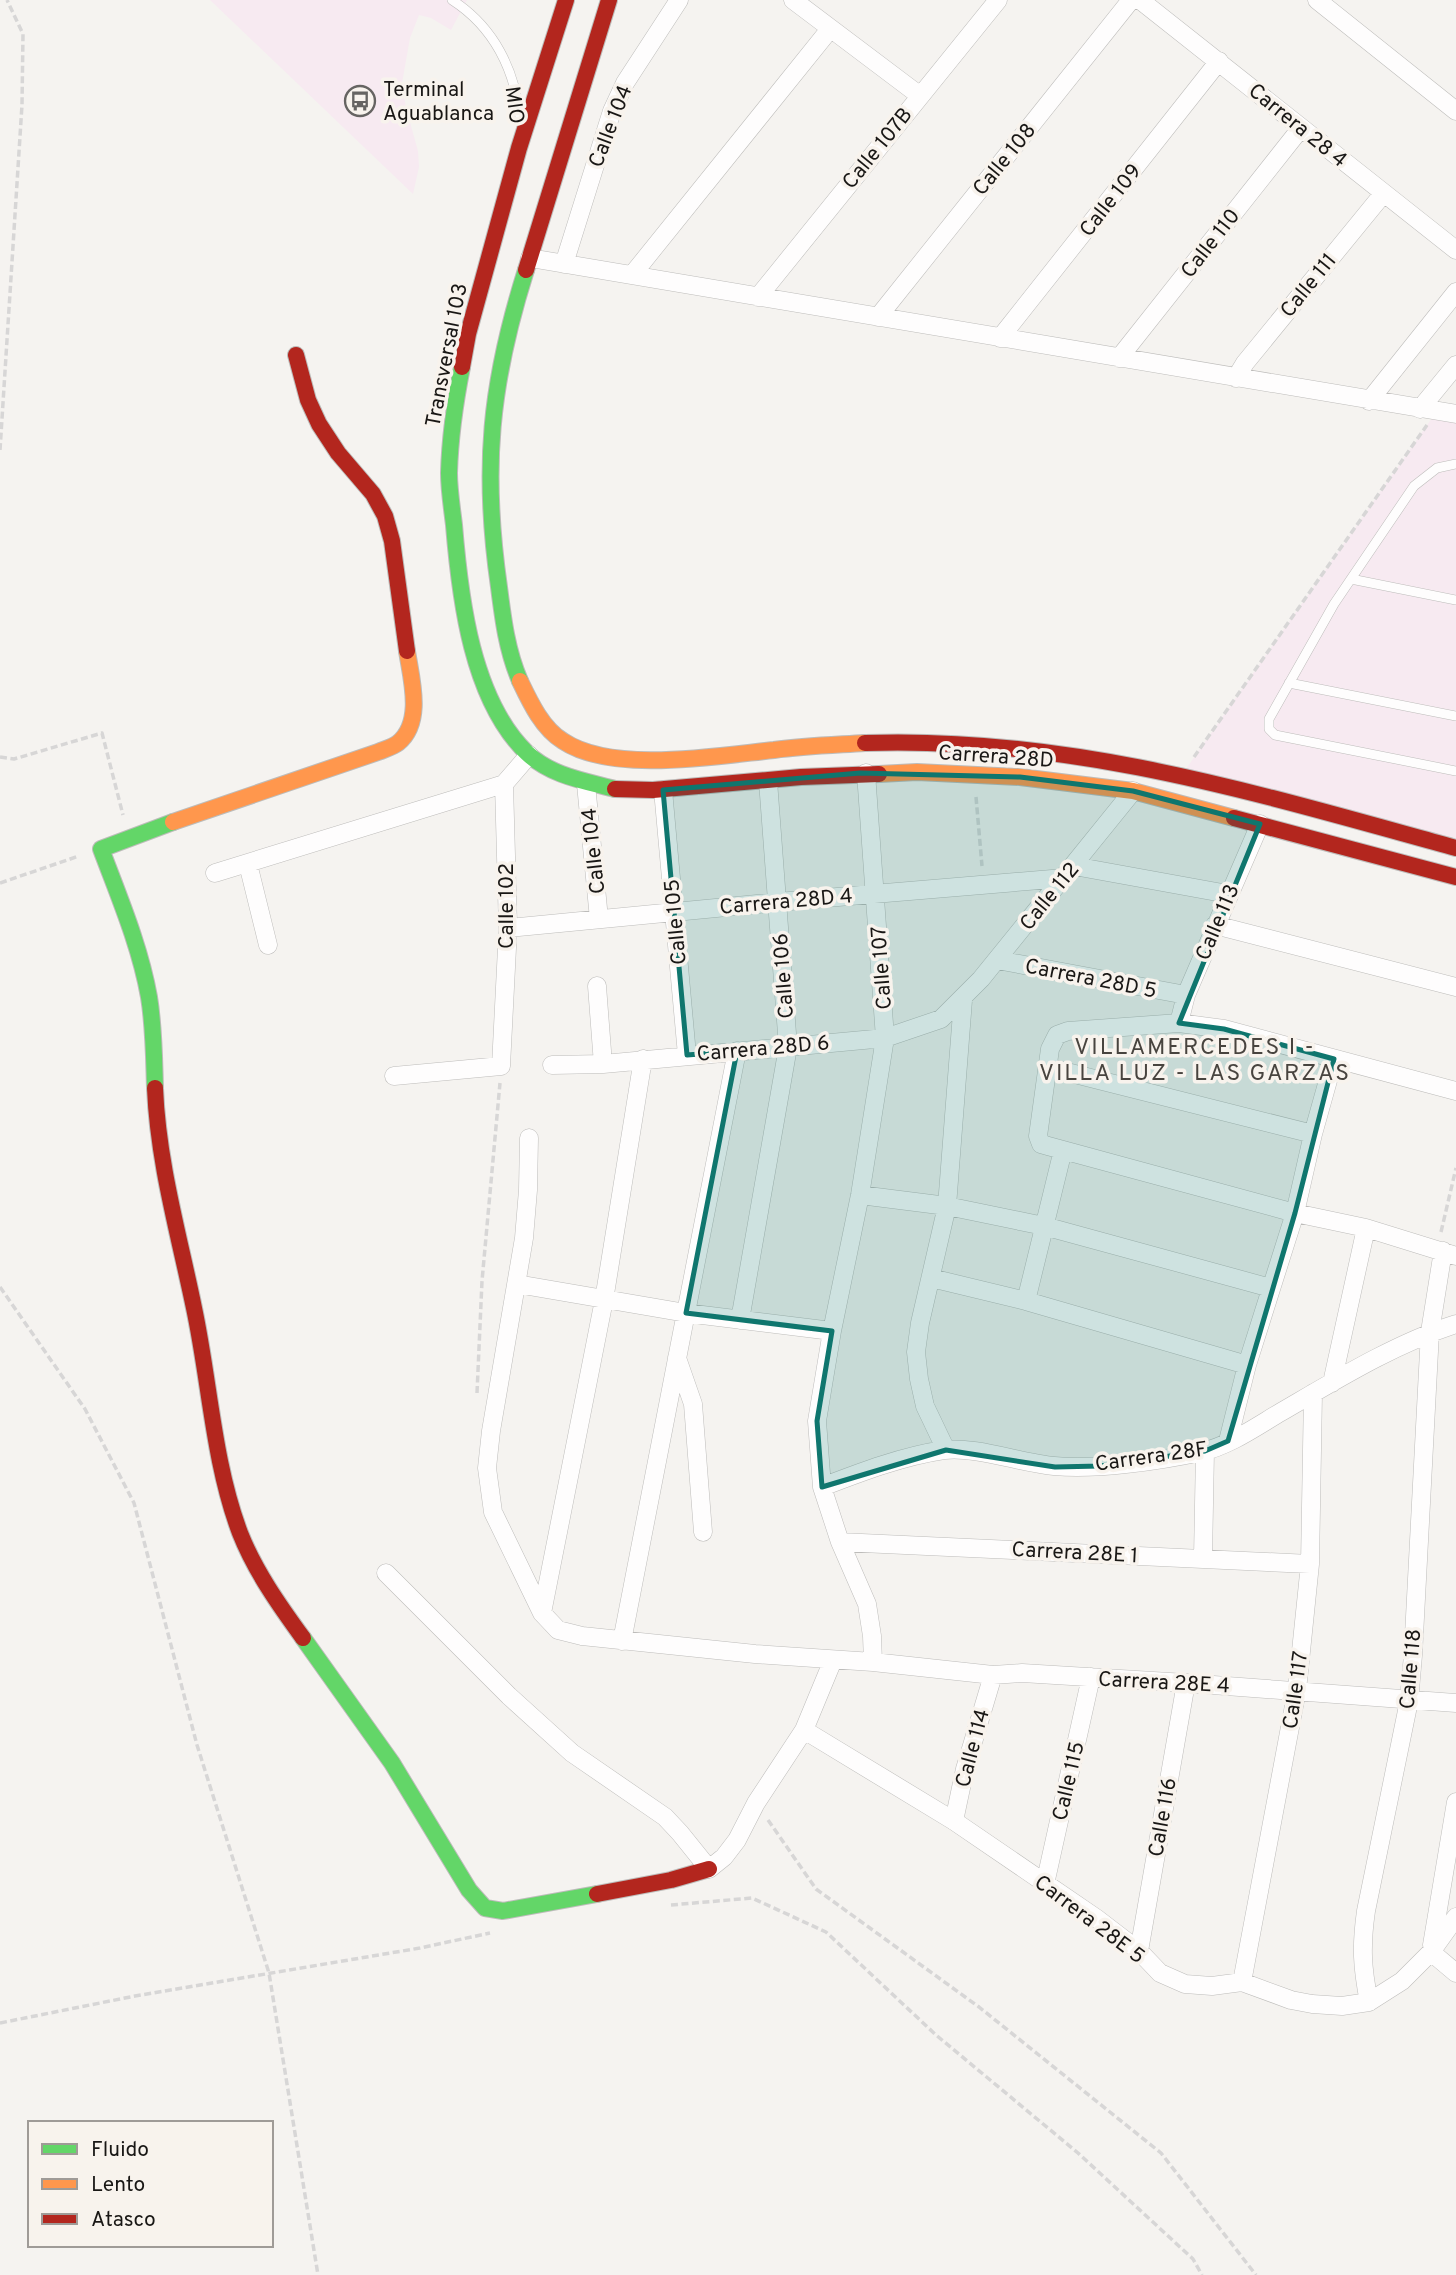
<svg xmlns="http://www.w3.org/2000/svg" width="1456" height="2275" font-family="Overpass,sans-serif">
<style>
.industrial{fill:#f7eaf1}
.lines{fill:none;stroke-linecap:round;stroke-linejoin:round}
.lane-casing{stroke:#bdbcba;stroke-width:10}
.street-casing{stroke:#bdbcba;stroke-width:19}
.fast-casing{stroke:#bdbcba;stroke-width:18}
.slow-casing{stroke:#bdbcba;stroke-width:18}
.jam-casing{stroke:#bdbcba;stroke-width:18}
.path{stroke:#d7d6d6;stroke-width:3.5;stroke-dasharray:7 3.5;stroke-linecap:butt}
.lane{stroke:#fefdfd;stroke-width:9}
.street{stroke:#fefdfd;stroke-width:18}
.fast{stroke:#63d668;stroke-width:16}
.slow{stroke:#ff974d;stroke-width:16}
.jam{stroke:#b3261e;stroke-width:16}
.marked{fill:#0f766e;fill-opacity:0.2;stroke:#0f766e;stroke-width:5;stroke-linejoin:round}
.labels{text-anchor:middle;stroke-width:7;stroke-linejoin:round;paint-order:stroke}
.poi-label{font-size:21px;fill:#191715;stroke:#f8f3ed;text-anchor:start}
.street-label{font-size:21px;fill:#191715;stroke:#f8f3ed}
.neighbourhood-label{font-size:23px;letter-spacing:2px;fill:#48443f;stroke:#f8f3ed}
</style>
<rect width="100%" height="100%" fill="#f5f3f0"/>
<!-- industrial -->
<path class="industrial" d="M210,0H467L451,30L431,18L419,15L410,38L402,83L406,108L418,151L419,167L413,194Z
M1437,411L1456,414V848L1181,776Z"/>
<g class="lines">
<!-- lane casing -->
<g class="lane-casing">
<path id="lane" d="M452,0C494,27 515,70 520,118
M1456,464L1437,468L1414,486L1334,604L1269,719V729L1275,735L1456,771
M1351,579L1456,600
M1289,683L1456,716"/>
</g>
<!-- street casing -->
<g class="street-casing">
<path id="street" d="M793,0L919,95
M1140,0L1456,250
M1317,0L1456,111
M530,258L1456,414
M564,264L612,111L625,83L679,0
M632,275L830,29
M758,297L998,0
M878,317L1131,0
M1000,338L1219,61
M1119,358L1301,128
M1236,378L1245,363L1383,194
M1369,401L1456,292
M1420,409L1456,365
M866,773L885,1038L860,1195L832,1331L817,1421L822,1487L840,1542L867,1604L872,1636L873,1662
M586,784L599,919
M663,790L687,1055
M248,864L268,945
M1074,866L1228,894
M215,873L504,784
M1215,925L1456,987
M508,928L778,902L1064,878
M997,960L1186,995
M597,986L603,1064
M1179,1023L1186,995L1260,824
M552,1065L603,1064L885,1038L941,1019L981,979L1133,791
M1047,1067L1313,1134
M394,1076L501,1066L508,928L504,784L529,755
M1456,1091L1224,1029L1179,1023L1068,1031L1057,1035L1050,1049L1038,1136L1041,1144L1048,1146L1295,1213L1366,1228L1456,1256
M529,1138L528,1190L524,1238L491,1431L487,1468L493,1512L542,1613L558,1630L582,1636L755,1654L873,1662L993,1675L1022,1673L1186,1683L1456,1703
M860,1195L947,1206L963,1000
M931,1278L1026,1301L1247,1365
M517,1284L686,1313L832,1331
M1026,1301L1063,1150
M740,1320L788,1047L768,781
M677,1358L693,1404L703,1532
M1332,1383L1366,1228
M1228,1441L1247,1365L1295,1213L1313,1134L1334,1059
M946,1450L925,1406L919,1379L916,1352L920,1323L947,1206L1044,1226L1271,1288
M822,1487C861,1472 903,1456 944,1450C975,1446 1021,1463 1054,1466C1097,1470 1159,1461 1201,1452C1229,1446 1257,1426 1281,1412C1336,1380 1396,1343 1456,1324
M840,1542L1310,1564
M1203,1558L1205,1451
M386,1573L509,1696L572,1753L665,1817L680,1833L709,1869L724,1857L737,1840L756,1803L804,1730L833,1660
M542,1613L604,1300L643,1059
M622,1641L737,1051
M804,1730L954,1821L1096,1918L1139,1951L1160,1973L1185,1984L1212,1986L1242,1982L1291,2000L1312,2004L1342,2006L1369,2002L1402,1981L1431,1952L1456,1917
M954,1821L965,1769L993,1675
M1045,1884L1091,1677
M1432,1945L1456,1802
M1139,1951L1186,1683
M1431,1952L1456,1973
M1242,1982L1297,1690L1310,1564L1313,1393
M1369,2002C1362,1967 1361,1946 1366,1911L1409,1701L1413,1655L1430,1332L1443,1251"/>
</g>
<!-- fast casing -->
<g class="fast-casing">
<path id="fast" d="M462,367C455,402 450,437 449,473C449,490 452,508 454,525C460,599 472,700 527,753C551,776 585,781 615,789
M520,681C507,651 503,619 499,587C482,469 490,384 526,270
M155,1088C154,1057 154,1027 149,997C140,946 119,897 101,849L173,822
M303,1638L392,1763L469,1890L485,1908L503,1911L597,1894"/>
</g>
<!-- slow casing -->
<g class="slow-casing">
<path id="slow" d="M520,681C530,702 542,728 563,741C612,774 717,756 774,750C804,746 834,745 865,743
M879,774L917,772L1020,777L1133,791L1234,818
M173,822L378,752C385,749 393,747 398,743C424,722 411,678 407,651"/>
</g>
<!-- jam casing -->
<g class="jam-casing">
<path id="jam" d="M526,270L609,0
M296,355L308,400L319,424L338,453L373,494L385,516L392,541L407,651
M462,367L468,334L519,148L566,0
M865,743C1072,736 1259,794 1456,848
M615,789L653,790L801,777L879,774
M1234,818L1456,877
M155,1088C158,1163 179,1235 194,1308C210,1383 213,1461 240,1533C255,1571 279,1605 303,1638
M597,1894L671,1880L709,1869"/>
</g>
<!-- path -->
<path class="path" d="M0,450L22,105L23,34L7,0
M0,757L14,759L102,733L123,815
M1194,757L1427,425
M976,797L982,866
M0,883L79,856
M1441,1232L1456,1168
M0,1287L85,1409L134,1503L197,1745L269,1973L318,2275
M477,1393L482,1281L500,1083
M768,1820L816,1889L979,2007L1161,2153L1256,2275
M671,1905L752,1898L826,1932L936,2035L1078,2153L1193,2259L1202,2275
M0,2023L135,1996L420,1948L490,1933"/>
<!-- lane -->
<use href="#lane" class="lane"/>
<!-- street -->
<use href="#street" class="street"/>
<!-- fast -->
<use href="#fast" class="fast"/>
<!-- slow -->
<use href="#slow" class="slow"/>
<!-- jam -->
<use href="#jam" class="jam"/>
</g>
<!-- marked area -->
<path class="marked" d="M860,773L1020,777L1133,791L1260,824L1179,1023L1224,1029L1334,1059L1295,1213L1228,1441L1205,1451L1100,1466L1055,1467L946,1450L822,1487L817,1421L832,1331L686,1313L737,1051L687,1055L663,790Z"/>
<!-- icons -->
<defs>
<g id="bus-ring" transform="scale(1.575)"><circle r="9.5" fill="#f8f3ed" stroke="#666462" stroke-width="1.5"/><path d="M-5-6H5V4H4V6H2V4H-2V6H-4V4H-5ZM-3.5-4V0h7V-4ZM-3.5 1.2v1.5H-2V1.2ZM2 1.2v1.5H3.5V1.2Z" fill="#666462"/></g>
</defs>
<g fill-rule="evenodd">
<use href="#bus-ring" x="360" y="101"/>
</g>
<g class="labels">
<!-- poi labels -->
<g class="poi-label">
<text x="383" y="96">Terminal<tspan x="383" dy="24">Aguablanca</tspan></text>
</g>
<!-- street labels -->
<g class="street-label">
<text transform="translate(515 105) rotate(82)" y="7">MIO</text>
<text transform="translate(1298 125) rotate(39)" y="7">Carrera 28 4</text>
<text transform="translate(610 126) rotate(-69)" y="7">Calle 104</text>
<text transform="translate(877 148) rotate(-51)" y="7">Calle 107B</text>
<text transform="translate(1004 159) rotate(-51)" y="7">Calle 108</text>
<text transform="translate(1110 200) rotate(-52)" y="7">Calle 109</text>
<text transform="translate(1210 243) rotate(-52)" y="7">Calle 110</text>
<text transform="translate(1308 285) rotate(-51)" y="7">Calle 111</text>
<text transform="translate(446 355) rotate(-79)" y="7">Transversal 103</text>
<text transform="translate(996 756) rotate(4)" y="7">Carrera 28D</text>
<text transform="translate(593 851) rotate(-96)" y="7">Calle 104</text>
<text transform="translate(1049 896) rotate(-51)" y="7">Calle 112</text>
<text transform="translate(786 901) rotate(-5)" y="7">Carrera 28D 4</text>
<text transform="translate(506 906) rotate(-90)" y="7">Calle 102</text>
<text transform="translate(675 922) rotate(-95)" y="7">Calle 105</text>
<text transform="translate(1217 922) rotate(-67)" y="7">Calle 113</text>
<text transform="translate(881 968) rotate(-94)" y="7">Calle 107</text>
<text transform="translate(783 976) rotate(-94)" y="7">Calle 106</text>
<text transform="translate(1091 978) rotate(11)" y="7">Carrera 28D 5</text>
<text transform="translate(763 1048) rotate(-5)" y="7">Carrera 28D 6</text>
<text transform="translate(1151 1456) rotate(-8)" y="7">Carrera 28F</text>
<text transform="translate(1075 1552) rotate(3)" y="7">Carrera 28E 1</text>
<text transform="translate(1410 1669) rotate(-85)" y="7">Calle 118</text>
<text transform="translate(1164 1682) rotate(3)" y="7">Carrera 28E 4</text>
<text transform="translate(1295 1690) rotate(-82)" y="7">Calle 117</text>
<text transform="translate(972 1748) rotate(-75)" y="7">Calle 114</text>
<text transform="translate(1068 1781) rotate(-77)" y="7">Calle 115</text>
<text transform="translate(1162 1817) rotate(-80)" y="7">Calle 116</text>
<text transform="translate(1090 1919) rotate(37)" y="7">Carrera 28E 5</text>
</g>
<!-- neighbourhood labels -->
<g class="neighbourhood-label">
<text x="1195" y="1054">VILLAMERCEDES I -<tspan x="1195" dy="26">VILLA LUZ - LAS GARZAS</tspan></text>
</g>
</g>
<!-- legend -->
<rect x="28" y="2121" width="245" height="126" fill="#f8f3ed" stroke="#9f9b97" stroke-width="2"/>
<rect x="42" y="2144" width="35" height="10" fill="#63d668" stroke="#9f9b97" stroke-width="2"/>
<text x="91" y="2156" font-size="21" fill="#191715">Fluido</text>
<rect x="42" y="2179" width="35" height="10" fill="#ff974d" stroke="#9f9b97" stroke-width="2"/>
<text x="91" y="2191" font-size="21" fill="#191715">Lento</text>
<rect x="42" y="2214" width="35" height="10" fill="#b3261e" stroke="#9f9b97" stroke-width="2"/>
<text x="91" y="2226" font-size="21" fill="#191715">Atasco</text>
</svg>
